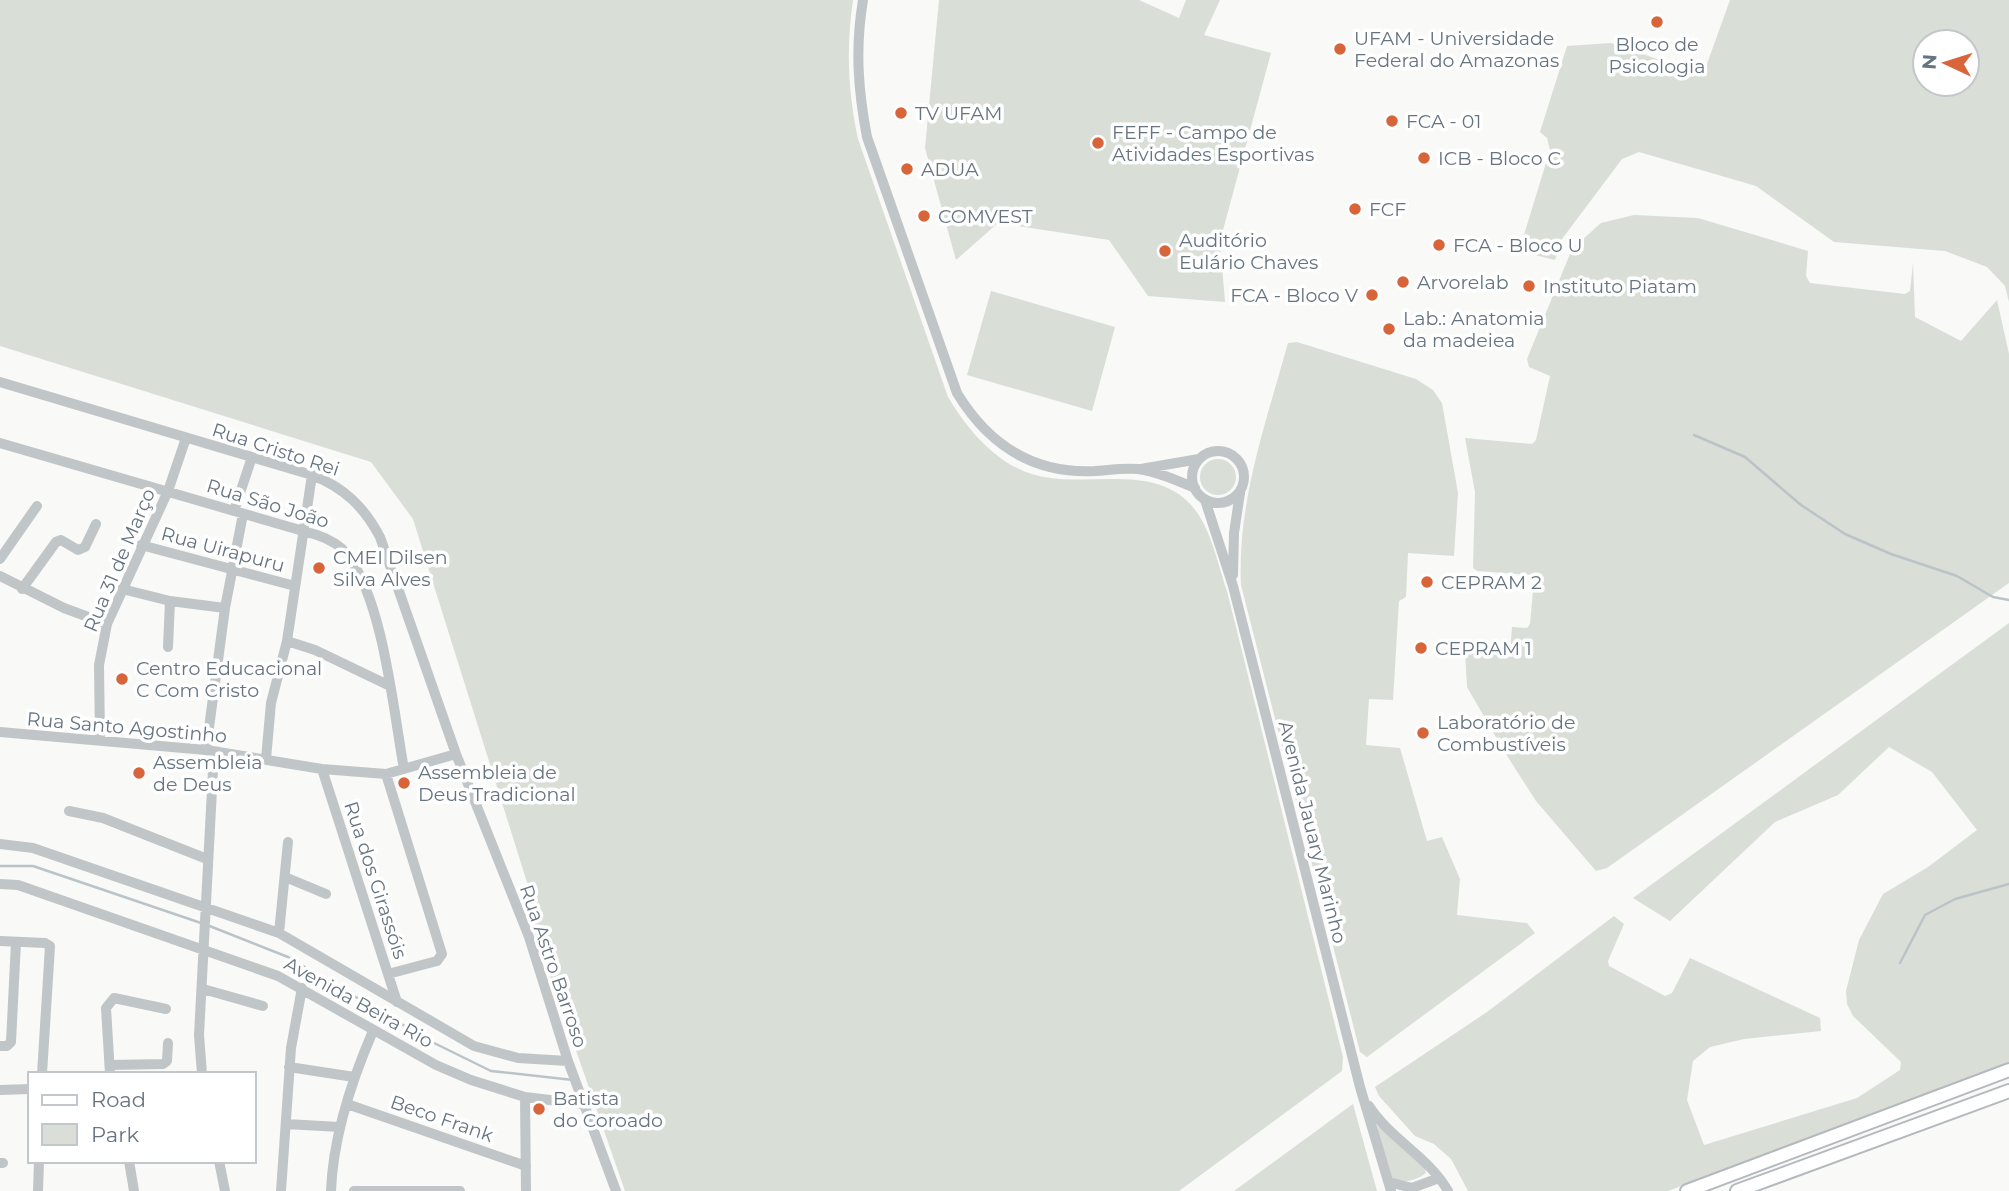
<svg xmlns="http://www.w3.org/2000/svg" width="2009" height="1191" font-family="Montserrat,sans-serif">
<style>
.green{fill:#d9ded7;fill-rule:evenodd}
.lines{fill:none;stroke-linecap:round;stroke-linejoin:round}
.stream{stroke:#bac4c8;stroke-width:2.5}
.major-casing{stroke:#b4b9bd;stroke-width:16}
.minor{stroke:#c0c5c8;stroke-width:10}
.major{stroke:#fff;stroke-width:12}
.poi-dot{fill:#d86439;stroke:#fff;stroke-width:2.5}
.labels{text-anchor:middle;stroke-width:7;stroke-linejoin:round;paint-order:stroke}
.poi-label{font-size:19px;fill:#667480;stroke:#fff;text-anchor:start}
.street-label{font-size:19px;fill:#667480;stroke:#fff}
</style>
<rect width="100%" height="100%" fill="#f9f9f7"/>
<!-- green -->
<path class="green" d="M0,0H853C846,48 848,92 858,139L948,397C970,434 1004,473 1050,478C1099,485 1161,464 1196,511C1212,533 1218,565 1227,591L1343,1057L1342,1071L1179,1191H625L533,927L536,911L413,519L371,462L0,346Z
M939,0H1139L1179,18L1186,0H1220L1204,35L1271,53L1220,241L1225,302L1148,296L1109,240L998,223L956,260L925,148Z
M1730,0H2009V302L2005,286L1987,267L1945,251L1834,242L1756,186L1639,152L1622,159L1562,239L1555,260L1519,251L1550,150L1547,138L1540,132L1567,46L1611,43L1703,75ZM1925,42H1967V84H1925Z
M1634,215L1698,218L1808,251L1806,276L1810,283L1905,294L1910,291L1913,263L1915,317L1961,341L1997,300L2009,354V583L1607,868L1596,871L1536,801L1504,751L1467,687L1465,652L1510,653L1512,627L1527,628L1530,624L1534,580L1529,575L1477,571L1473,568L1475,492L1465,438L1532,444L1536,440L1550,376L1529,367L1527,359L1572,249L1601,223Z
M991,291L1115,327L1092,411L967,375Z
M1297,342L1416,379L1433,390L1442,403L1458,493L1454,556L1408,553L1406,597L1399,601L1393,700L1369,699L1366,745L1400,748L1427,841L1442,837L1460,879L1457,915L1527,923L1535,933L1367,1057L1360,1052L1241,585C1237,502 1266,423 1288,343Z
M1200 477a18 18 0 1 1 36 0a18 18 0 1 1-36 0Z
M2009,623V1062L1668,1191H1468L1451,1159L1434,1144L1415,1136L1379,1096L1375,1087L1487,1012L1614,916L1624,924L1608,961L1609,966L1665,996L1672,993L1690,958L1820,1018L1821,1031L1744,1039L1710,1047L1693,1061L1687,1100L1704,1145L1857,1098L1900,1070L1901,1062L1853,1016L1847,1004L1846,991L1859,940L1883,894L1928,867L1977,830L1932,772L1889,747L1838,795L1775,822L1670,921L1633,898Z
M1353,1104L1377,1191H1234Z
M1380,1124L1424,1166L1426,1173C1414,1182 1402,1184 1389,1176L1377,1126Z"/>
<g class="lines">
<!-- stream -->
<path class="stream" d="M1694,435L1745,457L1801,505L1845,534L1891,554L1957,576L1993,597L2009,600
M0,866H33L201,923
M207,925L288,957L432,1042L491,1071L573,1080
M1900,963L1925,915L1955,899L2009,884"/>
<!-- major casing -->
<g class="major-casing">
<path id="major" d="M1687,1191L2009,1070
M1737,1191L2009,1091"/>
</g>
<!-- minor -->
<path class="minor" d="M863,0C855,48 858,90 867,137L957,393C988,444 1033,474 1095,471C1109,470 1123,468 1138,469C1158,472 1176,480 1195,488
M0,382L312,475C345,488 364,507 380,537L456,754L529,937L568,1061L616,1191
M0,443L317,535C329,539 340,545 348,555C384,605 393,709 404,769
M1192 477a26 26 0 1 1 52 0a26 26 0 1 1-52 0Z
M1141,469L1199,459
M1205,500L1233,586L1360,1087L1391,1191
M234,511L252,457
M141,545L295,586
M0,559L37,506
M1233,575L1234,533L1240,493
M0,576L64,608L107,624
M22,589L56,542L61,540L78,550L85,547L96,524
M122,589L170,601L225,608
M287,641L315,650L388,685
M168,647L170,601
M0,732L206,750L322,769L386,774L456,754
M100,741L99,665L107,624L168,491L186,438
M206,750L225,608L243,514
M266,759L271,703L287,641L312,475
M322,769L397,1002
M386,774L442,954L437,961L388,974
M69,811L103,818L207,859
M0,844L33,848L279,933L474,1046L518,1058L568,1061
M285,877L326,894
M0,884L18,885L278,976L436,1065L471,1080L525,1097L583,1104
M279,933L288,842
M0,941L45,943L50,946L42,1074
M203,989L263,1006
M0,1046H7L11,1042L16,942
M110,1065L163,1064L167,1061L168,1043
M289,1067L354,1077
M110,1074L106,1008L114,998L166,1009
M202,1074L199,1035L214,752
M0,1090L30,1089
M525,1097L526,1191
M347,1104L526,1166
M1369,1106C1390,1139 1429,1157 1448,1191
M286,1124L340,1127
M129,1161L134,1191
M219,1161L225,1191
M0,1163H3
M1389,1182L1412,1188L1439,1178
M38,1191L39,1161
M281,1191L291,1048L302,988
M331,1191C333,1136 351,1082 373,1031
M354,1191H460"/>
<!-- major -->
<use href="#major" class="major"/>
</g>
<!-- markers -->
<g class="poi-dot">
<circle cx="1657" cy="22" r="7"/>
<circle cx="1340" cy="49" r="7"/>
<circle cx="901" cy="113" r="7"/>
<circle cx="1392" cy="121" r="7"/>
<circle cx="1098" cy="143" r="7"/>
<circle cx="1424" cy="158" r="7"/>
<circle cx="907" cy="169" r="7"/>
<circle cx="1355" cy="209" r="7"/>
<circle cx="924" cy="216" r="7"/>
<circle cx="1439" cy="245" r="7"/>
<circle cx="1165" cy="251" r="7"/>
<circle cx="1403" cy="282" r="7"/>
<circle cx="1529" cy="286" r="7"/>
<circle cx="1372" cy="295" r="7"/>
<circle cx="1389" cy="329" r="7"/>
<circle cx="319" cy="568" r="7"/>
<circle cx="1427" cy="582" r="7"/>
<circle cx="1421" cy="648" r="7"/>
<circle cx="122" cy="679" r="7"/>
<circle cx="1423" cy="733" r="7"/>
<circle cx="139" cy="773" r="7"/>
<circle cx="404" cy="783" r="7"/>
<circle cx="539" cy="1109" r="7"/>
</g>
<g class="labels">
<!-- poi labels -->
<g class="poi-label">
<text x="1354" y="45">UFAM - Universidade<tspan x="1354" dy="22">Federal do Amazonas</tspan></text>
<text x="1657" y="51" text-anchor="middle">Bloco de<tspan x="1657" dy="22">Psicologia</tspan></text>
<text x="915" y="120">TV UFAM</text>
<text x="1406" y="128">FCA - 01</text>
<text x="1112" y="139">FEFF - Campo de<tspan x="1112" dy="22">Atividades Esportivas</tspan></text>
<text x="1438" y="165">ICB - Bloco C</text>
<text x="921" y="176">ADUA</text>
<text x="1369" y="216">FCF</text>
<text x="938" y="223">COMVEST</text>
<text x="1179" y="247">Auditório<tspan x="1179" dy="22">Eulário Chaves</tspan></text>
<text x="1453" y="252">FCA - Bloco U</text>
<text x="1417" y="289">Arvorelab</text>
<text x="1543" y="293">Instituto Piatam</text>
<text x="1358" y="302" text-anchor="end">FCA - Bloco V</text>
<text x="1403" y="325">Lab.: Anatomia<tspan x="1403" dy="22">da madeiea</tspan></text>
<text x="333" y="564">CMEI Dilsen<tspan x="333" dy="22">Silva Alves</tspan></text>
<text x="1441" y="589">CEPRAM 2</text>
<text x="1435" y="655">CEPRAM 1</text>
<text x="136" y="675">Centro Educacional<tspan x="136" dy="22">C Com Cristo</tspan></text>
<text x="1437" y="729">Laboratório de<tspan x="1437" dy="22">Combustíveis</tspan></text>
<text x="153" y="769">Assembleia<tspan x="153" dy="22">de Deus</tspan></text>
<text x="418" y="779">Assembleia de<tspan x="418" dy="22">Deus Tradicional</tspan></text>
<text x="553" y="1105">Batista<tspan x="553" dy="22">do Coroado</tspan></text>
</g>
<!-- street labels -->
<g class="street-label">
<text transform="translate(276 449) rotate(18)" y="7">Rua Cristo Rei</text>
<text transform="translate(268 503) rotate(17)" y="7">Rua São João</text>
<text transform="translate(223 549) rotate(15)" y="7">Rua Uirapuru</text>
<text transform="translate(119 560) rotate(-67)" y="7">Rua 31 de Março</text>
<text transform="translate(127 727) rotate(5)" y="7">Rua Santo Agostinho</text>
<text transform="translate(1313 832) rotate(76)" y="7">Avenida Jauary Marinho</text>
<text transform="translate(376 880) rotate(72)" y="7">Rua dos Girassóis</text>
<text transform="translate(554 966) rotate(71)" y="7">Rua Astro Barroso</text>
<text transform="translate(359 1002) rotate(29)" y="7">Avenida Beira Rio</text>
<text transform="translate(442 1118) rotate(19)" y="7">Beco Frank</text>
</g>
</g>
<!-- legend -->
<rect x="28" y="1072" width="228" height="91" fill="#ffffff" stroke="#c2c7cc" stroke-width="2"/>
<rect x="42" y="1095" width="35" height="10" fill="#ffffff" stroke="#c2c7cc" stroke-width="2"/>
<text x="91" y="1107" font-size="21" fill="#667480">Road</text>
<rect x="42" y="1124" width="35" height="21" fill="#d9ded7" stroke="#c2c7cc" stroke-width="2"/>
<text x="91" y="1142" font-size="21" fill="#667480">Park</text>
<!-- north arrow -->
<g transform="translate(1946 63) rotate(274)"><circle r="33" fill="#ffffff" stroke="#c2c7cc" stroke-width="2"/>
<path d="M0-5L12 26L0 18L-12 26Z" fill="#d86439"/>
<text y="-10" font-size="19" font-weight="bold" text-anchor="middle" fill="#667480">N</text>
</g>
</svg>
